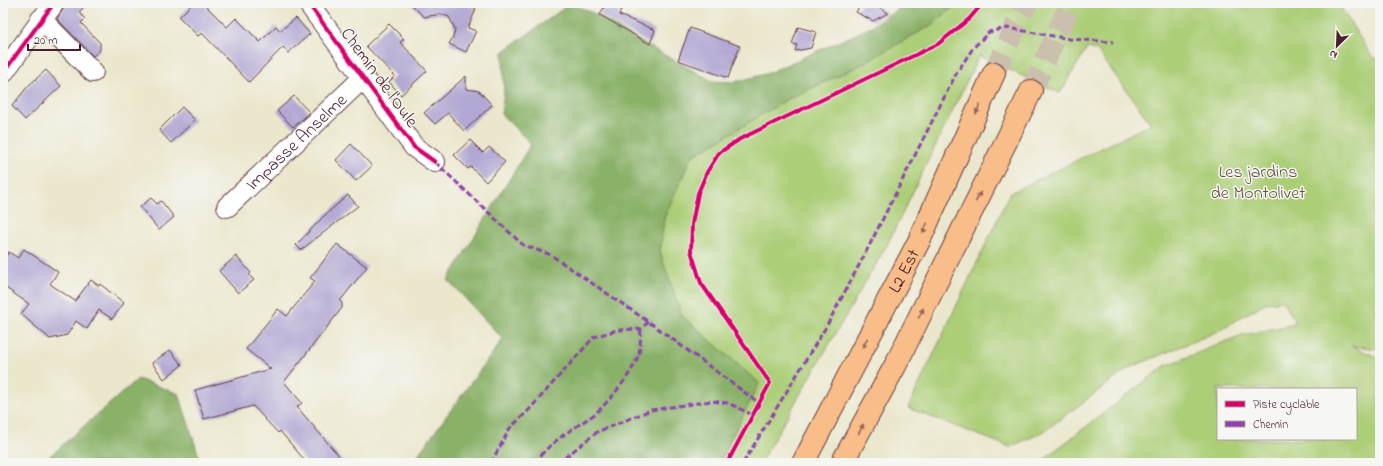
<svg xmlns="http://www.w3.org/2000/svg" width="1383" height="466" font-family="'Indie Flower',sans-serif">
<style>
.green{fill:#acce77;stroke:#7b7651;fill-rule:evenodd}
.forest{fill:#89b168;stroke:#6a684a}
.building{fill:#b2a8d3}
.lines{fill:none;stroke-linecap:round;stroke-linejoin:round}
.motorway-tunnel{stroke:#cbbfad;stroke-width:22;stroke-dasharray:22 11;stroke-linecap:butt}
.minor-casing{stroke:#623d43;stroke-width:22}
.motorway-casing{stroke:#623d43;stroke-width:24}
.minor{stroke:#fff;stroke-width:20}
.motorway{stroke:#f8bd89;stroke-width:22}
.quiet{stroke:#8e44ad;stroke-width:3;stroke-dasharray:6 3;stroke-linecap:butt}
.cycleway-casing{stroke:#f6f6f2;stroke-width:6}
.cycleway{stroke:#d6006c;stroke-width:4}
.oneway{fill:#986655}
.labels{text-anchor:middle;stroke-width:3;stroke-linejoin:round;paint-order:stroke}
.street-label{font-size:18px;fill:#4a1f2b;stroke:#f6f6f2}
.park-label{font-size:18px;fill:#675442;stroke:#f6f6f2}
</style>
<rect width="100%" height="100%" fill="#f6f6f2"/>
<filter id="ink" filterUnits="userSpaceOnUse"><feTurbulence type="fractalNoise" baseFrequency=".025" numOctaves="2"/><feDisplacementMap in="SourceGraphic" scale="8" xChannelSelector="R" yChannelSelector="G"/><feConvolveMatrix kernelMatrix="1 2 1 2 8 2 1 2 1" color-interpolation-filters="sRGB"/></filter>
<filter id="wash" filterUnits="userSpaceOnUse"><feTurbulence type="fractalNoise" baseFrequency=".012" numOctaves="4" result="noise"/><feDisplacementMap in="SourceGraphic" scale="16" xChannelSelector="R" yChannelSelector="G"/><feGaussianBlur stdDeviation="0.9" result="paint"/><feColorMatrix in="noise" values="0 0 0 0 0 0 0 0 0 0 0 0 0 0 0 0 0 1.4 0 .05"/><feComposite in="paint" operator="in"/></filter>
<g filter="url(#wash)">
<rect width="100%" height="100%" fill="#ebe7cd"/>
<!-- green -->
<path class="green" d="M958,3H1338L1372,57L1380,60V349L1351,346L1380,358V463H1039L1165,366L1242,335L1296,324L1283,301L1265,303L1216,332L1129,368L1043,432L1010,447L908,408L1010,193L1151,124L1097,50L1087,48L1060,93L979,56L887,245L760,463H719L759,383L682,316L660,253L664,218L691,157L786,100L858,66L933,24ZM1218,389H1356V439H1218Z"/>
<!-- forest -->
<path class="forest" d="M571,3L597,15L637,40L712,81L735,82L766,74L865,30L908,3H958L933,24L858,66L786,100L691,157L664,218L660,253L682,316L759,383L719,463H412L503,339L448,280L531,144L501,114L504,93L503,52Z
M138,379L179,394L201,463H42Z"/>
<g id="blocks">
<!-- building -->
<path class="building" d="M67,3H88L79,12L85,19L81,23L100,43V50L93,56L57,19Z
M193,3H203L227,27L236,18L260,42L276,26L280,31L296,18L310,34L288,53L283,47L249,82L202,33L198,36L179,17Z
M410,3H464L476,9L468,28L476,31L466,52L449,44L453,37L455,29L449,17L441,14L424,17Z
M606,3H623L619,15L655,30L650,44L600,15Z
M862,3H873L888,13L873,21L856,12Z
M389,24L404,39L400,42L427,71L401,95L389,82L395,76L366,46Z
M798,27L816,32L811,48L795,51L797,45L792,44Z
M690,28L740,46L728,78L678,60Z
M46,70L61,86L25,120L12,106L28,86Z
M466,76V89L479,91L492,105L464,131L448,113L435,124L424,113Z
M294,96L310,113L293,127L277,111Z
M182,107L195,120L171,143L159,130Z
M470,140L483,153L489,147L505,162L486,182L471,167L468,169L454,155Z
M351,144L372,166L356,181L336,160Z
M348,195L358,206L301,250L296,245L326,214Z
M151,198L157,204L161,201L174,217L159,230L140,207Z
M337,244L367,267L340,301L342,303V308L284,382L302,403L297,407L345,463H307L280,431L278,433L253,406L204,419L195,390L271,369L246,349L278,309L287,316L315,281L310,278Z
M24,249L58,272L50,284L75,301L91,280L99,286L100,284L124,303L112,319L99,310L87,329L76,321L67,335L50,339L21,314L29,304L3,286V260L9,252L18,258Z
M236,256L251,273L249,275L254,280L238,293L219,271Z
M170,350L182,365L164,379L152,363Z"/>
</g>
</g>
<g filter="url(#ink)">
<use href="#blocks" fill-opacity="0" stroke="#623d43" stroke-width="1"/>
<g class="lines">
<!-- motorway-tunnel -->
<path class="motorway-tunnel" d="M994,73L1027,3
M1031,91L1071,3"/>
<!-- minor casing -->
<g class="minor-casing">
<g id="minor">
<path d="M308,3L414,147L435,162"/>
<path d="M41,19L93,72"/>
<path d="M3,73L54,3"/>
<path id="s1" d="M227,207L364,77"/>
</g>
</g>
<!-- motorway casing -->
<g class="motorway-casing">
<g id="motorway">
<path id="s2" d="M803,463L919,241L994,73"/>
<path d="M842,463L895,366L1031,91"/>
</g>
</g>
<!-- minor -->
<use href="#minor" class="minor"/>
<!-- motorway -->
<use href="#motorway" class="motorway"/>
<!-- quiet -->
<path class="quiet" d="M435,162L523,245L551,255L656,327L759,403
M491,463L510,428L528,411L594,337L617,330L641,329L648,322
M535,463C548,443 570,431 589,418C604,409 633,373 638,356C641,348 640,337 641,329
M558,463L597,432L651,410L711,401L728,403L753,415
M743,463L826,327L865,254L956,74L973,48L989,32L1007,28L1070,39L1113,42"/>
<!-- cycleway casing -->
<g class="cycleway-casing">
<path id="cycleway" d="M308,3L414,147L435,162
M3,73L54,3
M727,463L770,383L701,283L691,251L692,224L698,193L707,172L719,153L740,139L938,44L969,19L983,3"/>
</g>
<!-- cycleway -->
<use href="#cycleway" class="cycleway"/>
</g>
<!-- one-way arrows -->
<defs><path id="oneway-solid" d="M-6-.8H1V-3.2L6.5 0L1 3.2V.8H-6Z"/></defs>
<g class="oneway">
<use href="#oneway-solid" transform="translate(978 109) rotate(114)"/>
<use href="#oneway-solid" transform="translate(978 197) rotate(-64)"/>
<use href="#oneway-solid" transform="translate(925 228) rotate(114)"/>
<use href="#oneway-solid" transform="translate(921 313) rotate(-64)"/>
<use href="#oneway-solid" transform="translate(865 343) rotate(118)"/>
<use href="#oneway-solid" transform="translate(861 429) rotate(-62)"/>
</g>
</g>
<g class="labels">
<!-- street labels -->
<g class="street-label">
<text transform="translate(380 77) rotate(54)" y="6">Chemin de l'Oule</text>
<text dy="6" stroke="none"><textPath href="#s1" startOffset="95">Impasse Anselme</textPath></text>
<text dy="6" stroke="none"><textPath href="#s2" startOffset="217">L2 Est</textPath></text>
</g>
<!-- park labels -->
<g class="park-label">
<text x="1258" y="177">Les jardins<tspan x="1258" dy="21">de Montolivet</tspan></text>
</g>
</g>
<!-- margin -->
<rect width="1383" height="466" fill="none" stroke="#f6f6f2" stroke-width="16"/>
<!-- legend -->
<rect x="1217" y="388" width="140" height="52" fill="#f6f6f2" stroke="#b1a0a2"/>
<rect x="1225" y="401" width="20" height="6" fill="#d6006c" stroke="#b1a0a2"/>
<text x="1253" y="408" font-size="12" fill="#4a1f2b">Piste cyclable</text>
<rect x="1225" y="421" width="20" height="6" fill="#8e44ad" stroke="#b1a0a2"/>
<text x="1253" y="428" font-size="12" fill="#4a1f2b">Chemin</text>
<!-- north arrow -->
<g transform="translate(1337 46) rotate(204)" stroke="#f6f6f2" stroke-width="3" paint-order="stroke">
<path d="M0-3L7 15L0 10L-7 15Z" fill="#4a1f2b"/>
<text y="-6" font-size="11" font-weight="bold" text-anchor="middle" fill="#4a1f2b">N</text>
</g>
<!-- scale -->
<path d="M28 44v6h52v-6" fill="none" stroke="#4a1f2b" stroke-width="2"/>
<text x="34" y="44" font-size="12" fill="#4a1f2b" stroke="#f6f6f2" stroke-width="3" paint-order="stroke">20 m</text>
</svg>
